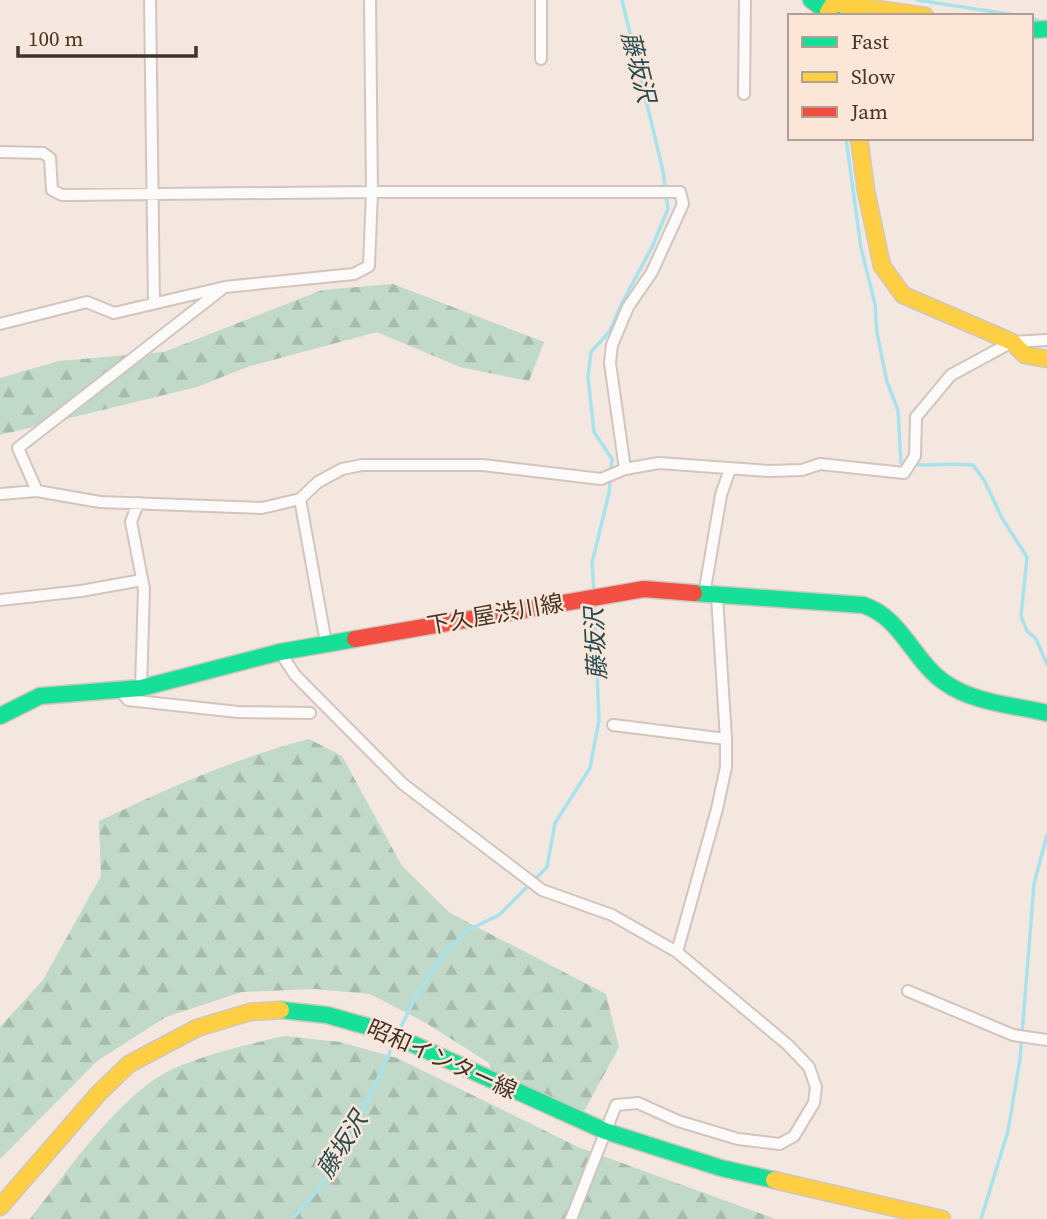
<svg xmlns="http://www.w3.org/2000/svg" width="1047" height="1219" font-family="'Source Serif 4','Noto Sans JP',serif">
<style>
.forest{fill:url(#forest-firs)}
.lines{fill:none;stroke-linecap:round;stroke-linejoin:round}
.stream{stroke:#a7e2ed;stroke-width:3.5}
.street-casing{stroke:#d1c5be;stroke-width:14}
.fast-casing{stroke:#d1c5be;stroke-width:19}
.slow-casing{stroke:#d1c5be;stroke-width:19}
.jam-casing{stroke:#d1c5be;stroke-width:19}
.street{stroke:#fdfbfa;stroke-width:10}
.fast{stroke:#16e098;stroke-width:16}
.slow{stroke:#ffcf43;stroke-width:16}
.jam{stroke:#f24e42;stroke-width:16}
.labels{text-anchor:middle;stroke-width:5;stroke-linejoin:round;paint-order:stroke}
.street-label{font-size:23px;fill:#42342b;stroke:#fbe6d8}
.water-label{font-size:24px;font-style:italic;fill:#244c55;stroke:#fbe6d8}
</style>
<defs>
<pattern id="forest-firs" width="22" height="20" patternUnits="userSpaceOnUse" patternTransform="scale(1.75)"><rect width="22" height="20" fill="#c0d9c8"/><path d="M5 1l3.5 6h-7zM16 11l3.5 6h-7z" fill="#a6bbac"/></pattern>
</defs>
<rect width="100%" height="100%" fill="#f3e7e0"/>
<!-- forest -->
<path class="forest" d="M393,284L544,342L529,381L460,367L377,332L247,367L197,387L0,435V378L59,361L164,352L322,290Z
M309,739L342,756L402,866L450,913L606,994L619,1047L582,1115L494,1082L489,1063L426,1023L370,994L314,989L242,992L166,1017L97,1061L0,1159V1027L43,980L101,876L99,821C168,788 236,758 309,739Z
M284,1036L340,1042L397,1058L578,1147L776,1219H30C66,1173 122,1091 175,1068C210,1053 247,1045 284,1036Z"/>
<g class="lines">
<!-- stream -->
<path class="stream" d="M917,0L1021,16
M1031,17L1043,23
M846,138L861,248L875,304L877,333L887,382L898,410L901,463C925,468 949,462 973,465L984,480L1002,518L1027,557L1021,616L1027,631L1036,639L1047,664
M594,592L592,563L609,493L612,459L594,432L588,377L591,352L610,331L621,305L652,247L668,209L663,171L622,0
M398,1033L417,994L438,962L466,931L499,915L547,867L555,823L590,768L599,720L594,600
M292,1219C342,1170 365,1105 394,1043
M981,1219L1008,1131L1020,1059L1034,884L1047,835"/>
<!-- street casing -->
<g class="street-casing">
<path id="street" d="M150,0L154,303
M541,59V0
M744,94L745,0
M0,152L43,153L50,158L52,190L62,195L372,192H680L683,204L652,272L628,307L612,345L610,363L625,469
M0,324L87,302L114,313L225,287L354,274L369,266L372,192L370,0
M37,491L18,448L222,289
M0,494L37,491L100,502L262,508L300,499L318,482L342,469L362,465H483L601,479L625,469L659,463L769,471L802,470L820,464L904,473L915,456L916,417L951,375L1012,342L1047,340
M300,499L326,643
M138,503L131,522L144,589L141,688
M704,595L721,495L730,469
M0,600L81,591L142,580
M280,652L295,675L403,784L542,890L612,915L677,952L788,1045L809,1067L816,1087L814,1103L794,1136L780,1144L738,1139L678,1121L638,1103L616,1105L571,1219
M118,688L128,700L238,712L310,713
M613,725L726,739
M677,952L717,809L726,767V739L717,596
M908,991L1013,1035L1047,1040"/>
</g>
<!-- fast casing -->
<g class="fast-casing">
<path id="fast" d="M811,0L833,16
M1031,30L1047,29
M694,593L863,605C900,616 913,660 944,682C973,703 1013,705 1047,713
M0,716L40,696L141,688L280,652L355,639
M281,1010L327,1015L384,1031L605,1131L721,1168L774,1180"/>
</g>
<!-- slow casing -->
<g class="slow-casing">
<path id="slow" d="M828,12L834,3L925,16
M859,138L866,191L882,266L903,295L1012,342L1025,355L1047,359
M774,1180L942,1219
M0,1207L99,1093L129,1064L197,1028L250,1012L281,1010"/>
</g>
<!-- jam casing -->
<g class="jam-casing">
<path id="jam" d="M355,639L644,589L694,593"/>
</g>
<!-- street -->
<use href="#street" class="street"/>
<!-- fast -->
<use href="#fast" class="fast"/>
<!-- slow -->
<use href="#slow" class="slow"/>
<!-- jam -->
<use href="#jam" class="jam"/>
</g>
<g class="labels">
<!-- street labels -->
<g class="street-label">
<text transform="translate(495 614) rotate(-10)" y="8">下久屋渋川線</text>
<text transform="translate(442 1059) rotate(24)" y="8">昭和インター線</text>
</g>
<!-- water labels -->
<g class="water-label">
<text transform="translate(638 67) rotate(76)" y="8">藤坂沢</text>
<text transform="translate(596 644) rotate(-93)" y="8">藤坂沢</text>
<text transform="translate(342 1145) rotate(-58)" y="8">藤坂沢</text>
</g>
</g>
<!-- legend -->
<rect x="788" y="14" width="245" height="126" fill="#fbe6d8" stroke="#b19f93" stroke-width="2"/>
<rect x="802" y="37" width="35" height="10" fill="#16e098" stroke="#b19f93" stroke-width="2"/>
<text x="851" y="49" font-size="21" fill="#42342b">Fast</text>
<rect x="802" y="72" width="35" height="10" fill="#ffcf43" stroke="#b19f93" stroke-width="2"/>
<text x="851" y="84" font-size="21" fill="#42342b">Slow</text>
<rect x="802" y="107" width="35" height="10" fill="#f24e42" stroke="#b19f93" stroke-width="2"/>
<text x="851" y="119" font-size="21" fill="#42342b">Jam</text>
<!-- scale -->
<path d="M18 46v10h178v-10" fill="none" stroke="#42342b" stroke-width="3.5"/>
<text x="28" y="46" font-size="21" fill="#42342b" stroke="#fbe6d8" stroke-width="5" paint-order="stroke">100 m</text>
</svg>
